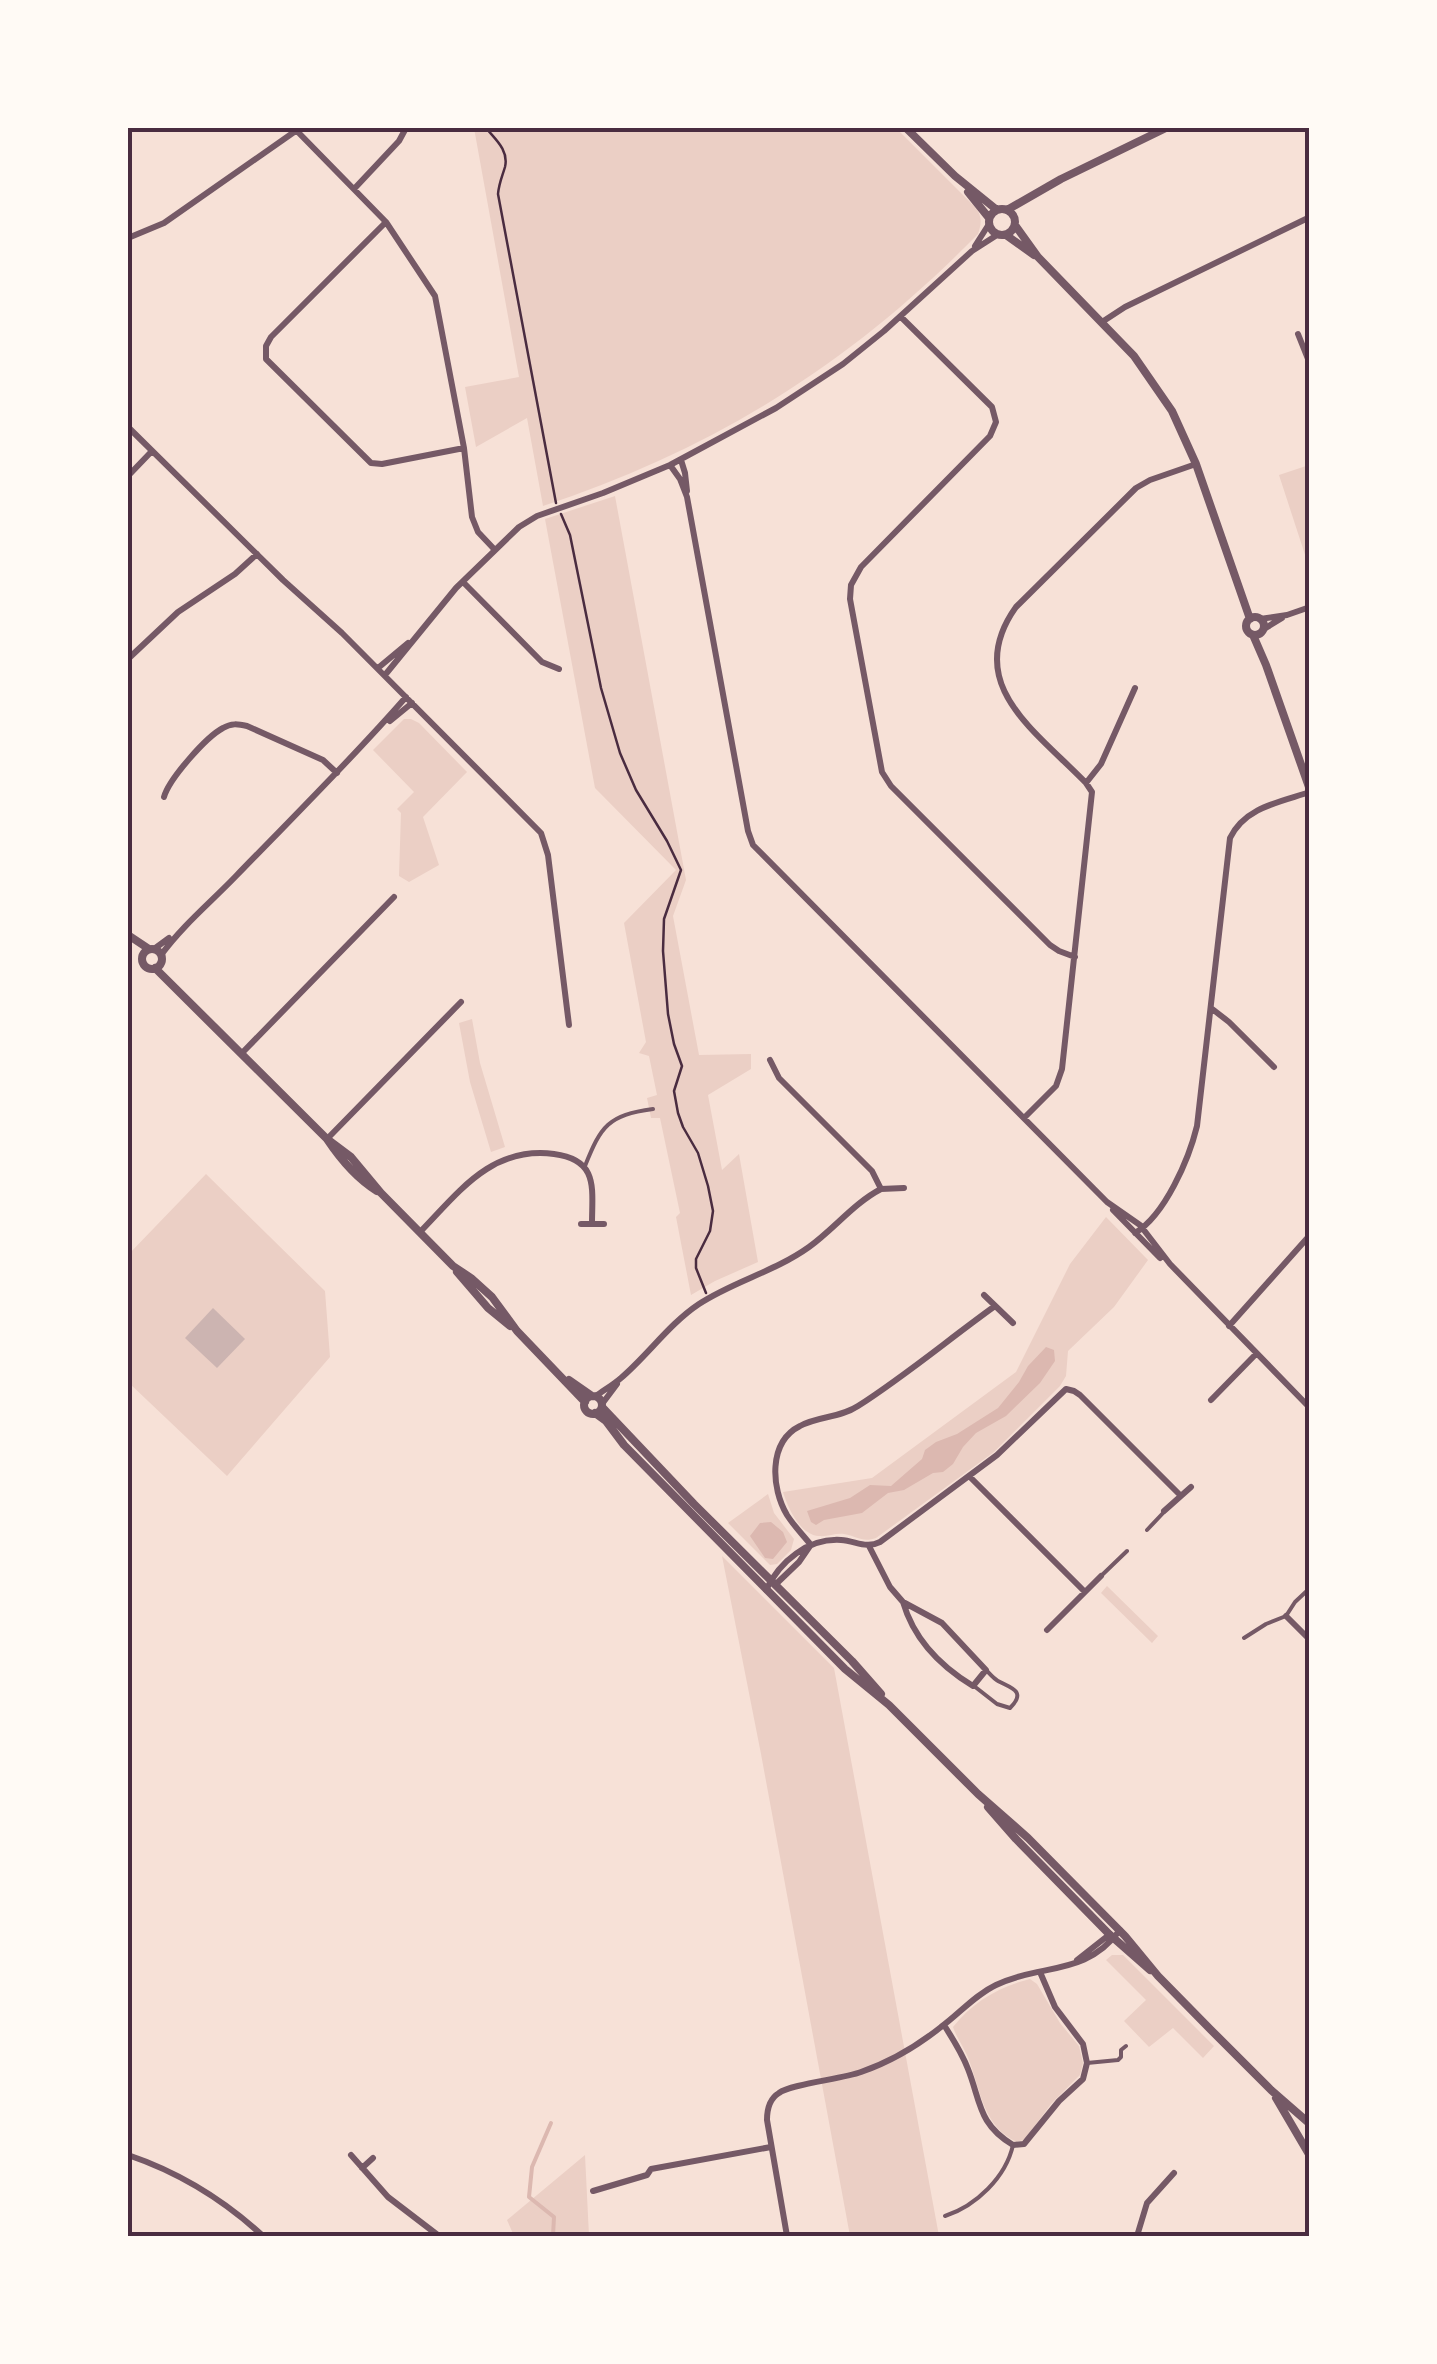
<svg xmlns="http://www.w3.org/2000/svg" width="1437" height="2364" font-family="'Fira Sans',sans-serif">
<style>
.green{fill:#ebcfc5}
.water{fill:#dcb8b0}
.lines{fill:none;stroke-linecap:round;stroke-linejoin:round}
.stream{stroke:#dcb8b0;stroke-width:4}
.building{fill:#ccb4b1}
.path{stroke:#4a2c40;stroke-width:2.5}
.service{stroke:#755966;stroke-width:4}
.minor{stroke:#755966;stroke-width:6}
.tertiary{stroke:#755966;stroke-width:8}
.neatline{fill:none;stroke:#4a2c40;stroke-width:4}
</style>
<rect width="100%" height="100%" fill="#f7e1d7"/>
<!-- green -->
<path class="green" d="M474,128H896L974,206C982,215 982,222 978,234C852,363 715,449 543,506L527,418L476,447L465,387L519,377Z
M1309,465H1310L1309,567L1279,475Z
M615,496L686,880L673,916L699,1055L751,1054V1069L708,1095L722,1170L739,1154L758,1262L715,1281L691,1295L676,1217L680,1213L660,1118H651L647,1098L657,1095L649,1056L639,1053L646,1042L624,923L676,870L595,788L545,519Z
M404,719H411L419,723L467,772L423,817L439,865L409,882L399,876L401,813L397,809L414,792L373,750Z
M472,1019L480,1063L505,1147L491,1152L470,1082L459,1023Z
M206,1174L325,1291L330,1357L227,1476L128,1382V1255Z
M1106,1217L1148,1260L1114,1307L1068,1351L1066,1376L1060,1386L994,1452L876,1538C862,1543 857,1536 844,1534C835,1533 827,1537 819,1536C800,1535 788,1508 783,1492L872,1478L1016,1372L1070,1264Z
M768,1494L774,1513L794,1539L791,1550L777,1564L770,1565L728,1523Z
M722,1556L834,1668L939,2236H850L761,1754Z
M1107,1586L1158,1636L1152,1643L1101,1593Z
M1112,1955H1123L1214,2046L1203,2058L1173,2028L1149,2047L1124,2021L1146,2000L1106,1960Z
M1030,1979L1037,1984L1060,2023L1079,2046L1083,2063L1080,2075L1051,2104L1025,2139L1017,2142C984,2127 981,2093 970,2063C966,2050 957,2039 953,2027C973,2002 998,1987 1030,1979Z
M585,2155L589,2236H514L507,2220Z"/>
<!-- water -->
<path class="water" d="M1046,1347L1054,1350L1055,1361L1040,1383L1006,1416L976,1433L963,1447L953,1464L943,1472L933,1473L904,1490L888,1493L862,1513L824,1520L816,1525L811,1522L807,1511L850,1498L870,1485L891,1486L922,1459L925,1450L936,1442L957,1434L998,1408L1019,1382L1028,1366Z
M771,1522L783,1532L787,1542L773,1559L765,1558L750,1536L760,1523Z"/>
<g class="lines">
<!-- stream -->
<path class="stream" d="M551,2123L532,2167L529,2197L554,2217L553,2236"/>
</g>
<!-- building -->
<path class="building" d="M213,1308L245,1339L217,1368L185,1338Z"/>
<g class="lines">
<!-- path -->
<path class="path" d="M486,128C495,139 509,150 505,167C502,177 499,183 498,194L556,503
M561,514L570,535L601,688L620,753L636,790L667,841L681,870L664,919L663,951L668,1014L674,1044L682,1066L674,1091L678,1113L683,1127L698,1153L708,1186L713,1211L710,1231L696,1259V1268L706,1293"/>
<!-- service -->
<path class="service" d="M585,1166C601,1126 608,1115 653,1109
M1147,1530L1164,1512
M1101,1576L1127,1551
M1244,1638L1266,1624L1286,1616L1295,1602L1310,1588
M974,1686L997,1704L1010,1708C1027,1691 1011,1688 998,1681C994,1679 989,1673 986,1670
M1087,2063L1118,2060L1121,2057V2050L1126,2046
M945,2216C976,2206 1006,2177 1013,2145"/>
<!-- minor -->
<path class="minor" d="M294,128L386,222L435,296L464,448L472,517L478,532L495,550
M354,189L399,141L406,128
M386,222L271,337L266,346V359L371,463L382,464L464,448
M128,238L164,223L297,130
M975,246L989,224
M901,317L992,407L996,422L990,436L861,567L851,585L850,599L882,772L891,786L1050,945L1059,951L1075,957
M1102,322L1125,307L1310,217
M1298,334L1310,364
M128,427L283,580L342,633L541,833L548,855L569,1025
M681,460L685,473L687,491
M670,465L680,479L687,497L748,831L753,845L1107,1202L1140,1225L1170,1264L1310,1408
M128,476L152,451
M463,582L542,662L559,669
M1260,619L1287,615L1310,607
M1264,629L1282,618
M128,659L178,612L235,574L257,554
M378,668L408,643
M385,675L456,588L519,527L537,516L603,493L670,465L776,408L843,364L884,331L972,251L997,235
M390,721L412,703
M1086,783L1101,764L1135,688
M164,797C169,779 206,737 223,728C231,723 238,724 247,726L323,760L337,773
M154,949L169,938
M161,955C183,925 210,903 236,876C293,817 352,759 406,697
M1211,1008L1229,1022L1274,1067
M242,1053L394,897
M1024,1118L1056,1086L1062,1069L1092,792L1086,783C1037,732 961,684 1016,607L1136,488L1150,480L1196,464
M327,1139L461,1002
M881,1189L904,1188
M1113,1210L1160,1258
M581,1224H604
M420,1232C459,1192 491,1146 554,1154C599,1160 592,1188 592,1224
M1135,1233C1165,1215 1189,1159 1197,1126L1230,838C1245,807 1280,802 1310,792
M984,1295L1013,1323
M1229,1326L1310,1235
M596,1396C604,1390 613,1385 621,1378C648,1355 669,1324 699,1304C734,1281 774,1272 809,1247C834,1229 854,1203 881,1189L872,1171L779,1078L770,1060
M1211,1400L1256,1354
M602,1404L617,1384
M969,1476L1085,1592
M1164,1511L1191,1487
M811,1545C803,1535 794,1526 787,1515C771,1488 768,1442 800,1426C818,1416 840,1418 858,1406C905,1376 949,1339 995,1306
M869,1546L890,1587L903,1602L942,1623L986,1670L973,1686C940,1666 914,1640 903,1602
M775,1585L799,1562L810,1546
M766,1590C780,1561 808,1538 841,1540C856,1541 866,1549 880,1542L997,1455L1066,1389L1074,1391L1080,1395L1180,1495
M1286,1616L1310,1640
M1047,1630L1101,1576
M1077,1960L1110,1934
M944,2025C953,2039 962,2053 968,2069C981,2102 978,2124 1013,2145L1024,2144L1059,2101L1083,2079L1087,2063L1083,2044L1055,2007L1040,1972
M128,2155C178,2172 224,2200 263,2236
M351,2155L388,2197L439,2236
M362,2168L373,2158
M593,2191L647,2175L651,2169L771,2147
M787,2236L767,2120C767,2109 769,2099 779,2093C791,2084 842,2079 861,2072C890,2062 917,2046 941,2027C960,2013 975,1995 996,1985C1042,1963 1085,1977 1120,1930
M1137,2236L1147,2203L1174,2173"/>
<!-- tertiary -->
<path class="tertiary" d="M906,128L955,176L997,210
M968,192L989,218
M989 222a13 13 0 1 1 26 0a13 13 0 1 1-26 0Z
M1007,210L1061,179L1166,128
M1015,225L1038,257L1134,356L1172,411L1196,464L1250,619
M1006,235L1034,255
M1246 626a9 9 0 1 1 18 0a9 9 0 1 1-18 0Z
M1253,635L1266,665L1310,790
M128,935L149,949
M142 959a10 10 0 1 1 20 0a10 10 0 1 1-20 0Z
M155,968L327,1139C341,1160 356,1178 377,1191
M327,1139L351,1157L381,1193L453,1266L471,1278L492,1297L517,1331L585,1402
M457,1272L488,1308L510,1326
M569,1380L592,1396
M584 1405a9 9 0 1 1 18 0a9 9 0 1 1-18 0Z
M602,1407L694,1504L852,1661L881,1694
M595,1413L606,1421L624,1445L845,1669L889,1705L978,1794L1028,1838L1125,1936L1158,1976L1211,2030L1271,2090L1310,2124
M988,1807L1016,1839L1109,1934L1150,1970
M1276,2098L1310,2156"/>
</g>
<!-- border -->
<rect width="1437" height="2364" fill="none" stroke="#fffaf5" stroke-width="260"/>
<rect x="130" y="130" width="1177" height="2104" class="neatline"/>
</svg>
